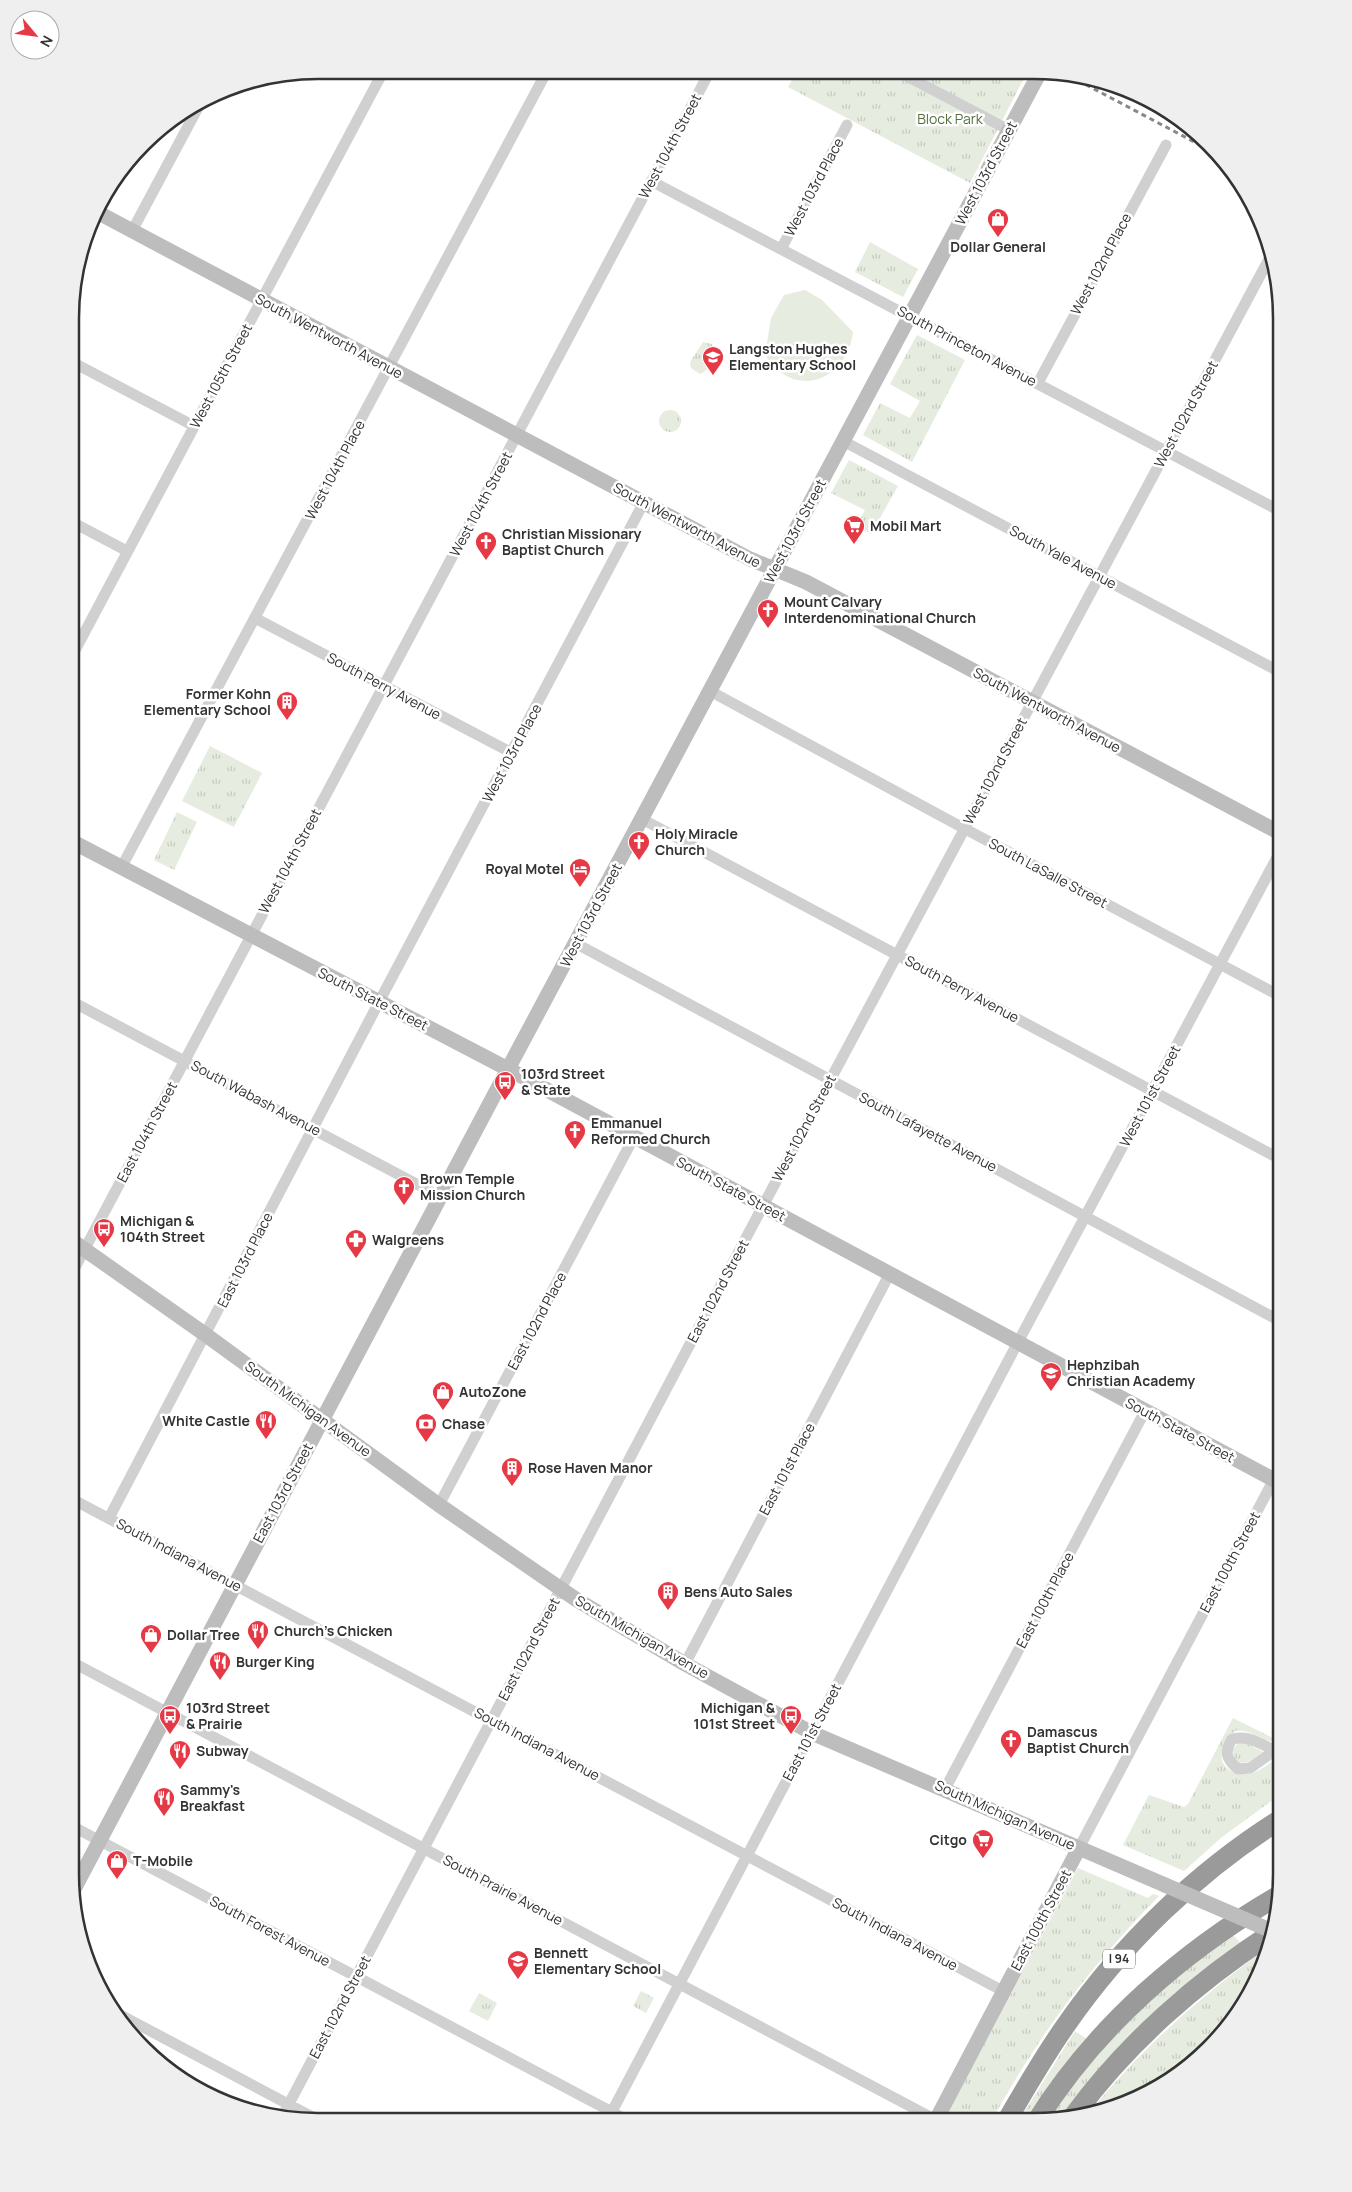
<svg xmlns="http://www.w3.org/2000/svg" width="1352" height="2192" font-family="Manrope,sans-serif">
<style>
.grass{fill:url(#grass-tufts)}
.garden{fill:#e6ecdf}
.lines{fill:none;stroke-linecap:round;stroke-linejoin:round}
.street{stroke:#d0d0d0;stroke-width:11}
.secondary{stroke:#bdbdbd;stroke-width:15}
.highway{stroke:#9a9a9a;stroke-width:20}
.rail{stroke:#888;stroke-width:3;stroke-dasharray:5 4;stroke-linecap:butt}
.secondary-bridge{stroke:#bdbdbd;stroke-width:15}
.labels{text-anchor:middle;stroke-width:5;stroke-linejoin:round;paint-order:stroke}
.shield{fill:#fff;stroke:#707070;stroke-width:1}
.shield-label{font-size:12px;font-weight:bold;fill:#333}
.park-label{font-size:14px;fill:#56703f;stroke:#fff}
.street-label{font-size:14px;fill:#333;stroke:#fff}
.poi-label{font-size:14px;font-weight:bold;fill:#333;stroke:#fff;text-anchor:start}
.rim{fill:none;stroke:#333;stroke-width:2.5}
</style>
<defs>
<pattern id="grass-tufts" width="24" height="20" patternUnits="userSpaceOnUse" patternTransform="scale(1.25)"><rect width="24" height="20" fill="#e6ecdf"/><path d="M3 7l-1-3M5 7V3M7 7l1-3M15 17l-1-3M17 17v-4M19 17l1-3" fill="none" stroke="#c6cbc0"/></pattern>
</defs>
<rect width="100%" height="100%" fill="#fff"/>
<!-- grass -->
<path class="grass" d="M797,71L1013,72L1024,78L970,183L788,87Z
M870,242L918,269L903,297L855,272Z
M917,335L965,360L912,462L863,435L880,403L910,418L920,401L890,384Z
M703,342L712,344C716,354 710,371 700,374L691,368L690,362Z
M659 421a11 11 0 1 1 22 0a11 11 0 1 1-22 0Z
M849,460L898,486L871,534L856,526L865,510L831,493Z
M210,746L262,773L234,827L182,801Z
M177,812L197,822L174,870L154,860Z
M1233,1718L1279,1741C1263,1744 1252,1728 1235,1731C1215,1748 1216,1774 1247,1774C1258,1774 1272,1761 1281,1755V1794L1222,1837L1184,1871L1123,1845L1149,1795L1184,1807L1188,1804Z
M1239,1742L1247,1743L1263,1752L1248,1762L1239,1763C1234,1759 1233,1756 1233,1749Z
M1078,1868L1148,1898L1153,1894L1159,1896C1090,1966 1038,2036 991,2122H943Z
M1231,1933L1240,1942L1186,1984L1097,2072L1061,2117L1048,2119L1084,2069L1141,2007Z
M1268,1947L1263,1969L1231,2025L1185,2071L1129,2103L1091,2111C1142,2047 1203,1995 1268,1947Z
M641,1991L654,1998L646,2013L633,2006Z
M479,1993L497,2003L488,2021L469,2011Z
M1075,2031L1087,2039L1049,2086L1024,2122H1018Z"/>
<!-- garden -->
<path class="garden" d="M805,290L822,300L853,332C847,381 794,401 765,355L771,318L784,295Z"/>
<g class="lines">
<!-- street -->
<path class="street" d="M899,72L1009,130
M651,181L1282,512
M132,231L201,102
M781,249L847,125
M72,362L194,426
M1038,383L1166,145
M843,441L1282,673
M72,522L127,551
M255,618L512,753
M72,656L384,70
M710,691L954,823L1282,997
M642,819L1282,1160
M121,868L547,71
M575,943L1282,1322
M71,1001L441,1197
M71,1275L710,71
M70,1498L1003,1991
M439,1505L634,1137
M109,1518L379,1002L644,502
M70,1661L936,2120
M685,1664L889,1275
M1274,1750C1259,1743 1249,1735 1232,1739C1224,1752 1226,1759 1238,1769L1250,1768L1281,1746
M945,1789L1145,1411
M70,1825L629,2121
M1079,1848L1282,1464
M113,2011L318,2120
M281,2119L756,1219L1270,257
M607,2121L1017,1344L1282,848"/>
<!-- secondary -->
<path class="secondary" d="M95,211L750,559L806,582L1282,834
M71,841L508,1069L1282,1484
M71,1240L206,1335L439,1505L577,1600L685,1664L812,1733L1165,1885
M73,1891L508,1069L1040,72
M935,2122L1079,1848"/>
<!-- highway -->
<path class="highway" d="M1075,2114C1127,2043 1198,1981 1272,1933
M1006,2122C1025,2089 1044,2056 1066,2025C1122,1944 1198,1871 1281,1819
M1036,2122C1096,2026 1184,1950 1281,1894"/>
<!-- rail -->
<path class="rail" d="M1062,72L1219,155"/>
<!-- secondary-bridge -->
<path class="secondary-bridge" d="M1165,1885L1272,1931"/>
</g>
<!-- icons -->
<defs>
<g id="shop-pin" transform="scale(1.125)"><path d="M0 17L-7.5 6A9.5 9.5 0 1 1 7.5 6Z" fill="#e63946" stroke="#fff"/><path d="M-5-2.5h2.3a2.7 3.5 0 0 1 5.4 0H5L5.5 6h-11ZM-1.5-2.5h3a1.5 2.3 0 0 0-3 0Z" fill="#fff"/></g>
<g id="school-pin" transform="scale(1.125)"><path d="M0 17L-7.5 6A9.5 9.5 0 1 1 7.5 6Z" fill="#e63946" stroke="#fff"/><path d="M0-5L7-2L0 1L-7-2ZM-4 1L0 2.5L4 1V4Q0 6-4 4Z" fill="#fff"/></g>
<g id="supermarket-pin" transform="scale(1.125)"><path d="M0 17L-7.5 6A9.5 9.5 0 1 1 7.5 6Z" fill="#e63946" stroke="#fff"/><path d="M-6-5.5h2.5l.6 2H6L4.5 2H-2.5L-4.4-4H-6ZM-1.5 3.2a1.3 1.3 0 1 0 .1 0ZM3 3.2a1.3 1.3 0 1 0 .1 0Z" fill="#fff"/></g>
<g id="church-pin" transform="scale(1.125)"><path d="M0 17L-7.5 6A9.5 9.5 0 1 1 7.5 6Z" fill="#e63946" stroke="#fff"/><path d="M-1.2-6h2.4v3.5h3.3v2.4h-3.3V6h-2.4V-.1h-3.3v-2.4h3.3Z" fill="#fff"/></g>
<g id="building-pin" transform="scale(1.125)"><path d="M0 17L-7.5 6A9.5 9.5 0 1 1 7.5 6Z" fill="#e63946" stroke="#fff"/><path d="M-4-6H4V6H1V3H-1V6H-4ZM-2.5-4.3h1.7v1.8h-1.7ZM.8-4.3h1.7v1.8H.8ZM-2.5-1h1.7V.8h-1.7ZM.8-1h1.7V.8H.8Z" fill="#fff"/></g>
<g id="hotel-pin" transform="scale(1.125)"><path d="M0 17L-7.5 6A9.5 9.5 0 1 1 7.5 6Z" fill="#e63946" stroke="#fff"/><path d="M-6-4.5h1.5V1H6V5H4.5V3h-9V5H-6ZM-4 0a1.8 1.8 0 1 1 3.6 0ZM.5 0V-2.5h3Q6-2.5 6 0Z" fill="#fff"/></g>
<g id="bus-pin" transform="scale(1.125)"><path d="M0 17L-7.5 6A9.5 9.5 0 1 1 7.5 6Z" fill="#e63946" stroke="#fff"/><path d="M-5-6H5V4H4V6H2V4H-2V6H-4V4H-5ZM-3.5-4V0h7V-4ZM-3.5 1.2v1.5H-2V1.2ZM2 1.2v1.5H3.5V1.2Z" fill="#fff"/></g>
<g id="pharmacy-pin" transform="scale(1.125)"><path d="M0 17L-7.5 6A9.5 9.5 0 1 1 7.5 6Z" fill="#e63946" stroke="#fff"/><path d="M-2-6h4v4h4v4h-4v4h-4v-4h-4v-4h4Z" fill="#fff"/></g>
<g id="restaurant-pin" transform="scale(1.125)"><path d="M0 17L-7.5 6A9.5 9.5 0 1 1 7.5 6Z" fill="#e63946" stroke="#fff"/><path d="M-5-6h1v4h1v-4h1v4h1v-4h1v5L-1.5 .5V6h-2V.5L-5-1ZM5-6V6H3V1.5H1.5Q1.5-4 5-6Z" fill="#fff"/></g>
<g id="bank-pin" transform="scale(1.125)"><path d="M0 17L-7.5 6A9.5 9.5 0 1 1 7.5 6Z" fill="#e63946" stroke="#fff"/><path d="M-6-4H6V4H-6ZM0-2.3a2.3 2.3 0 1 0 0 4.6a2.3 2.3 0 1 0 0-4.6Z" fill="#fff"/></g>
</defs>
<g fill-rule="evenodd">
<use href="#shop-pin" x="998" y="219"/>
<use href="#school-pin" x="713" y="357"/>
<use href="#supermarket-pin" x="854" y="526"/>
<use href="#church-pin" x="486" y="542"/>
<use href="#church-pin" x="768" y="610"/>
<use href="#building-pin" x="287" y="702"/>
<use href="#church-pin" x="639" y="842"/>
<use href="#hotel-pin" x="580" y="869"/>
<use href="#bus-pin" x="505" y="1082"/>
<use href="#church-pin" x="575" y="1131"/>
<use href="#church-pin" x="404" y="1187"/>
<use href="#bus-pin" x="104" y="1229"/>
<use href="#pharmacy-pin" x="356" y="1240"/>
<use href="#school-pin" x="1051" y="1373"/>
<use href="#shop-pin" x="443" y="1392"/>
<use href="#restaurant-pin" x="266" y="1421"/>
<use href="#bank-pin" x="426" y="1424"/>
<use href="#building-pin" x="512" y="1468"/>
<use href="#building-pin" x="668" y="1592"/>
<use href="#restaurant-pin" x="258" y="1631"/>
<use href="#shop-pin" x="151" y="1635"/>
<use href="#restaurant-pin" x="220" y="1662"/>
<use href="#bus-pin" x="170" y="1716"/>
<use href="#bus-pin" x="791" y="1716"/>
<use href="#church-pin" x="1011" y="1740"/>
<use href="#restaurant-pin" x="180" y="1751"/>
<use href="#restaurant-pin" x="164" y="1798"/>
<use href="#supermarket-pin" x="983" y="1840"/>
<use href="#shop-pin" x="117" y="1861"/>
<use href="#school-pin" x="518" y="1961"/>
</g>
<g class="labels">
<!-- shield labels -->
<rect class="shield" x="1103" y="1949.5" width="32" height="19" rx="4"/>
<g class="shield-label">
<text x="1119" y="1963">I 94</text>
</g>
<!-- park labels -->
<g class="park-label">
<text x="950" y="124">Block Park</text>
</g>
<!-- street labels -->
<g class="street-label">
<text transform="translate(670 146) rotate(-62)" y="5">West 104th Street</text>
<text transform="translate(986 173) rotate(-62)" y="5">West 103rd Street</text>
<text transform="translate(814 187) rotate(-62)" y="5">West 103rd Place</text>
<text transform="translate(1101 264) rotate(-62)" y="5">West 102nd Place</text>
<text transform="translate(329 336) rotate(28)" y="5">South Wentworth Avenue</text>
<text transform="translate(967 346) rotate(28)" y="5">South Princeton Avenue</text>
<text transform="translate(221 376) rotate(-62)" y="5">West 105th Street</text>
<text transform="translate(1186 414) rotate(-62)" y="5">West 102nd Street</text>
<text transform="translate(335 470) rotate(-62)" y="5">West 104th Place</text>
<text transform="translate(481 504) rotate(-62)" y="5">West 104th Street</text>
<text transform="translate(687 525) rotate(28)" y="5">South Wentworth Avenue</text>
<text transform="translate(795 531) rotate(-62)" y="5">West 103rd Street</text>
<text transform="translate(1063 557) rotate(28)" y="5">South Yale Avenue</text>
<text transform="translate(384 686) rotate(28)" y="5">South Perry Avenue</text>
<text transform="translate(1047 710) rotate(28)" y="5">South Wentworth Avenue</text>
<text transform="translate(512 753) rotate(-62)" y="5">West 103rd Place</text>
<text transform="translate(995 771) rotate(-62)" y="5">West 102nd Street</text>
<text transform="translate(290 861) rotate(-62)" y="5">West 104th Street</text>
<text transform="translate(1048 873) rotate(28)" y="5">South LaSalle Street</text>
<text transform="translate(591 915) rotate(-62)" y="5">West 103rd Street</text>
<text transform="translate(962 989) rotate(28)" y="5">South Perry Avenue</text>
<text transform="translate(373 999) rotate(27)" y="5">South State Street</text>
<text transform="translate(1150 1096) rotate(-62)" y="5">West 101st Street</text>
<text transform="translate(256 1098) rotate(28)" y="5">South Wabash Avenue</text>
<text transform="translate(804 1128) rotate(-62)" y="5">West 102nd Street</text>
<text transform="translate(147 1132) rotate(-62)" y="5">East 104th Street</text>
<text transform="translate(928 1132) rotate(28)" y="5">South Lafayette Avenue</text>
<text transform="translate(731 1189) rotate(28)" y="5">South State Street</text>
<text transform="translate(245 1260) rotate(-63)" y="5">East 103rd Place</text>
<text transform="translate(718 1291) rotate(-62)" y="5">East 102nd Street</text>
<text transform="translate(537 1321) rotate(-62)" y="5">East 102nd Place</text>
<text transform="translate(308 1409) rotate(36)" y="5">South Michigan Avenue</text>
<text transform="translate(1180 1430) rotate(28)" y="5">South State Street</text>
<text transform="translate(787 1469) rotate(-62)" y="5">East 101st Place</text>
<text transform="translate(283 1493) rotate(-62)" y="5">East 103rd Street</text>
<text transform="translate(179 1555) rotate(28)" y="5">South Indiana Avenue</text>
<text transform="translate(1230 1562) rotate(-62)" y="5">East 100th Street</text>
<text transform="translate(1045 1600) rotate(-62)" y="5">East 100th Place</text>
<text transform="translate(642 1637) rotate(30)" y="5">South Michigan Avenue</text>
<text transform="translate(529 1649) rotate(-62)" y="5">East 102nd Street</text>
<text transform="translate(812 1732) rotate(-62)" y="5">East 101st Street</text>
<text transform="translate(537 1744) rotate(28)" y="5">South Indiana Avenue</text>
<text transform="translate(1005 1815) rotate(24)" y="5">South Michigan Avenue</text>
<text transform="translate(503 1890) rotate(28)" y="5">South Prairie Avenue</text>
<text transform="translate(1041 1920) rotate(-62)" y="5">East 100th Street</text>
<text transform="translate(270 1931) rotate(28)" y="5">South Forest Avenue</text>
<text transform="translate(895 1934) rotate(28)" y="5">South Indiana Avenue</text>
<text transform="translate(340 2007) rotate(-62)" y="5">East 102nd Street</text>
</g>
<!-- poi labels -->
<g class="poi-label">
<text x="998" y="252" text-anchor="middle">Dollar General</text>
<text x="729" y="354">Langston Hughes<tspan x="729" dy="16">Elementary School</tspan></text>
<text x="870" y="531">Mobil Mart</text>
<text x="502" y="539">Christian Missionary<tspan x="502" dy="16">Baptist Church</tspan></text>
<text x="784" y="607">Mount Calvary<tspan x="784" dy="16">Interdenominational Church</tspan></text>
<text x="271" y="699" text-anchor="end">Former Kohn<tspan x="271" dy="16">Elementary School</tspan></text>
<text x="655" y="839">Holy Miracle<tspan x="655" dy="16">Church</tspan></text>
<text x="564" y="874" text-anchor="end">Royal Motel</text>
<text x="521" y="1079">103rd Street<tspan x="521" dy="16">&amp; State</tspan></text>
<text x="591" y="1128">Emmanuel<tspan x="591" dy="16">Reformed Church</tspan></text>
<text x="420" y="1184">Brown Temple<tspan x="420" dy="16">Mission Church</tspan></text>
<text x="120" y="1226">Michigan &amp;<tspan x="120" dy="16">104th Street</tspan></text>
<text x="372" y="1245">Walgreens</text>
<text x="1067" y="1370">Hephzibah<tspan x="1067" dy="16">Christian Academy</tspan></text>
<text x="459" y="1397">AutoZone</text>
<text x="250" y="1426" text-anchor="end">White Castle</text>
<text x="442" y="1429">Chase</text>
<text x="528" y="1473">Rose Haven Manor</text>
<text x="684" y="1597">Bens Auto Sales</text>
<text x="274" y="1636">Church's Chicken</text>
<text x="167" y="1640">Dollar Tree</text>
<text x="236" y="1667">Burger King</text>
<text x="186" y="1713">103rd Street<tspan x="186" dy="16">&amp; Prairie</tspan></text>
<text x="775" y="1713" text-anchor="end">Michigan &amp;<tspan x="775" dy="16">101st Street</tspan></text>
<text x="1027" y="1737">Damascus<tspan x="1027" dy="16">Baptist Church</tspan></text>
<text x="196" y="1756">Subway</text>
<text x="180" y="1795">Sammy's<tspan x="180" dy="16">Breakfast</tspan></text>
<text x="967" y="1845" text-anchor="end">Citgo</text>
<text x="133" y="1866">T-Mobile</text>
<text x="534" y="1958">Bennett<tspan x="534" dy="16">Elementary School</tspan></text>
</g>
</g>
<!-- crop -->
<path d="M0 0H1352V2192H0ZM318 79H1034A239 239 0 0 1 1273 318V1874A239 239 0 0 1 1034 2113H318A239 239 0 0 1 79 1874V318A239 239 0 0 1 318 79Z" fill="#efefef" fill-rule="evenodd"/>
<path class="rim" d="M318 79H1034A239 239 0 0 1 1273 318V1874A239 239 0 0 1 1034 2113H318A239 239 0 0 1 79 1874V318A239 239 0 0 1 318 79Z"/>
<!-- north arrow -->
<g transform="translate(35 35) rotate(119)"><circle r="24" fill="#ffffff" stroke="#adadad"/>
<path d="M0-4L9 19L0 12L-9 19Z" fill="#e63946"/>
<text y="-8" font-size="14" font-weight="bold" text-anchor="middle" fill="#333333">N</text>
</g>
</svg>
